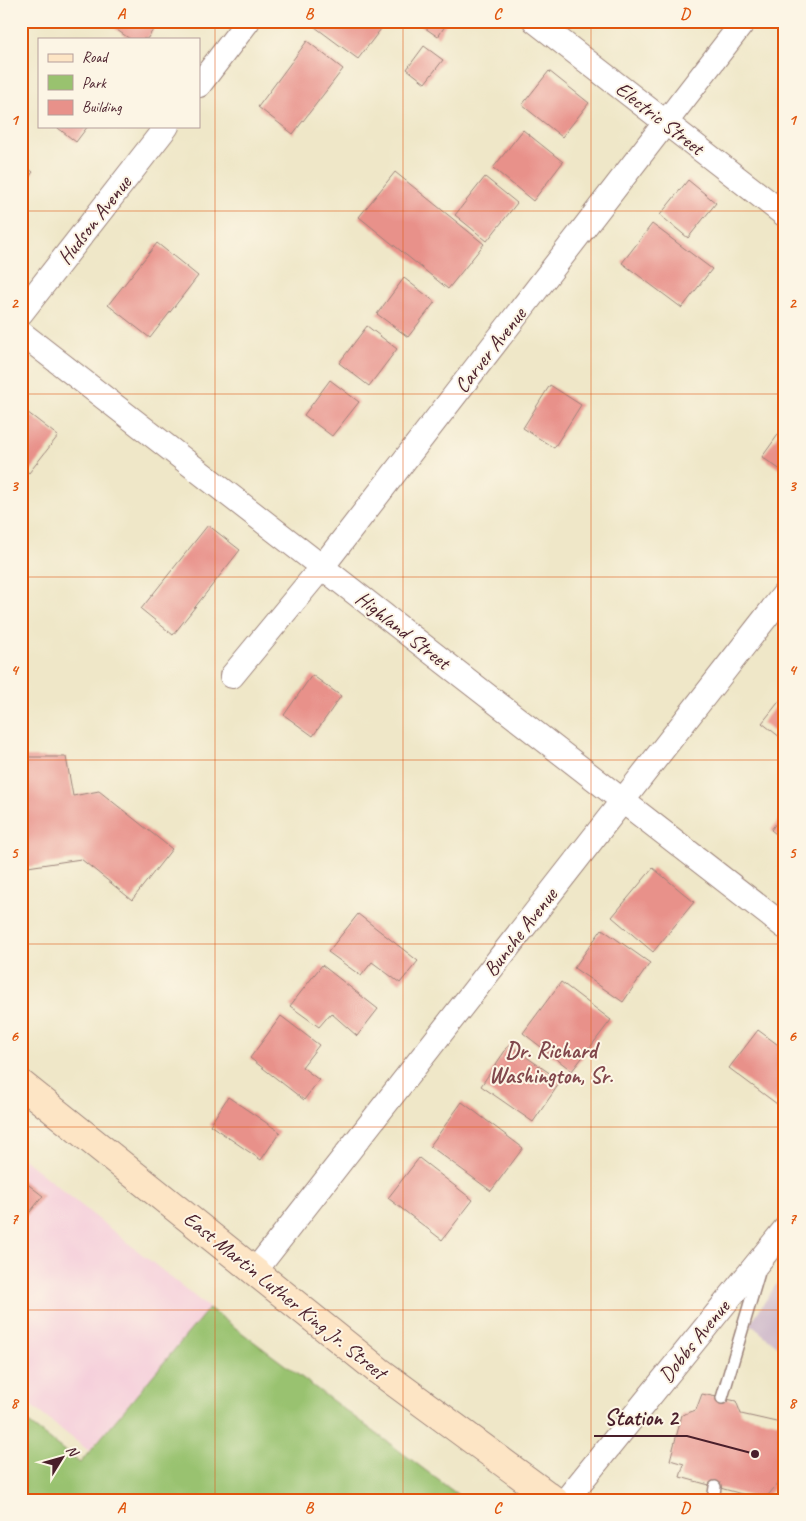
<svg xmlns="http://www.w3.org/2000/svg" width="806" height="1521" font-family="Caveat,sans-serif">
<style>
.built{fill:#f5cfdb}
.industrial{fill:#d1bdcc}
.green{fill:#99c26f;stroke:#72704d}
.building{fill:#e8918a}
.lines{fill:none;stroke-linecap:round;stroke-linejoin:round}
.lane-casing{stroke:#9c837a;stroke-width:14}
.street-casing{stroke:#9c837a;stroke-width:26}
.secondary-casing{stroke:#9c837a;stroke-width:30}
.lane{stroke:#fff;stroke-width:11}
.street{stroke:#fff;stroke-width:24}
.secondary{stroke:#fde5c5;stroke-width:28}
.grid{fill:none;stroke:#e0560e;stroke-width:1;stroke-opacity:0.55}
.labels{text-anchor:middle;stroke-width:4;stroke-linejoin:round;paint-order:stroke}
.street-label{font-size:21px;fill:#4a1f2b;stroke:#fcf5e5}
.neighbourhood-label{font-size:22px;font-weight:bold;fill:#81474c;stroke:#fcf5e5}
.leader{fill:none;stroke:#4a1f2b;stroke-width:2}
.callout-dot{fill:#4a1f2b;stroke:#fcf5e5;stroke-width:2}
.callout-label{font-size:22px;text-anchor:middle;font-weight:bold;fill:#4a1f2b;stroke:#fcf5e5;stroke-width:4;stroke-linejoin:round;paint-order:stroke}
.neatline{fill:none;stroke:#e0560e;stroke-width:2}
.grid-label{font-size:16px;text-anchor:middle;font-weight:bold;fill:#e0560e}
</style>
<rect width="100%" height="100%" fill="#fcf5e5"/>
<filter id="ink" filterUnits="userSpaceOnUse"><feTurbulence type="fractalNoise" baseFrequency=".02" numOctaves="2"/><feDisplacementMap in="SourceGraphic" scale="10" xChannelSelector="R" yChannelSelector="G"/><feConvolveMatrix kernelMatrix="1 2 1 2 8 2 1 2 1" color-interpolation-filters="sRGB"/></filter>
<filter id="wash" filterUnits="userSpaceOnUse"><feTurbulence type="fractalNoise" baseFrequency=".0096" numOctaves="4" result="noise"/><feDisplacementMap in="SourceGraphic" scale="20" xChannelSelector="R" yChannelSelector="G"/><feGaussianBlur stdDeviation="1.12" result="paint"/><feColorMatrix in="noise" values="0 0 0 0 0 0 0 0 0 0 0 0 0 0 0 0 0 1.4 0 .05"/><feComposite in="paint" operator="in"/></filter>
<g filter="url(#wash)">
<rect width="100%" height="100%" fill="#efe7c8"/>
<!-- built -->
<path class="built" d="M21,1157L209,1308L89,1451L21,1398Z"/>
<!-- industrial -->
<path class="industrial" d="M785,1271V1352L750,1324Z"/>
<!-- green -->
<path class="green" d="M209,1308L461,1497L459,1500H21V1417L80,1463Z"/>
<g id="blocks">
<!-- building -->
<path class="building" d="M104,21H159L147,39H130Z
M320,21H387L358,59L315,27Z
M415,21H448L438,37Z
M307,41L343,69L293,134L258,107Z
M424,46L443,60L425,83L407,69Z
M549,71L589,103L562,137L522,105Z
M59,126H88L76,142L58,128Z
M523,130L563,162L533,201L493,168Z
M21,163L33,172L21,187Z
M395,172L484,244L448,289L359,217Z
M485,177L517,203L487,241L455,215Z
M688,180L716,203L688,238L660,215Z
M652,224L712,269L682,308L622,263Z
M157,243L198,276L150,338L108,305Z
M404,278L435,302L408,337L377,314Z
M367,326L397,349L369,386L339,363Z
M330,380L359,402L332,436L304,415Z
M550,385L581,405L554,448L523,428Z
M27,412L58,436L29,473L21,467V420Z
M785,425V473L762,457Z
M208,525L240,550L173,635L141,609Z
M312,675L341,696L313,736L284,715Z
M785,694V741L762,723Z
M21,757H66L73,796L99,791L172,849L132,900L81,859L21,868Z
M785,811V841L771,830Z
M653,868L694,902L653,952L612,917Z
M358,914L418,961L400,983L372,962L361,976L328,952Z
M602,929L650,963L623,1002L574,968Z
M322,965L378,1009L357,1036L331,1013L319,1027L290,1006Z
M561,982L611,1020L572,1071L523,1033Z
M281,1016L319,1045L302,1067L319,1080L304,1100L250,1058Z
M758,1030L785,1050V1110L729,1068Z
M509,1045L561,1081L533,1122L481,1086Z
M228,1097L280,1132L261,1160L210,1125Z
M462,1102L523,1148L491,1191L430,1146Z
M419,1158L473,1200L442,1240L388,1198Z
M21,1179L43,1196L21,1223Z
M702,1394L736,1401L741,1414L785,1424V1475L764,1500L680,1477L684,1464L670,1460L682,1415L696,1410Z"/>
</g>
</g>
<g filter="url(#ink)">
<use href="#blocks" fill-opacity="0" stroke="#9c837a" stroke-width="1"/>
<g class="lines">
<!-- lane casing -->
<g class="lane-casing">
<path id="lane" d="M722,1398L760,1269
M713,1500L715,1487"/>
</g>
<!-- street casing -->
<g class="street-casing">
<path id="street" d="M535,21L785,215
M199,85L248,21
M21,313L167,126
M21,333L785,927
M232,676L322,567L744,21
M255,1271L785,593
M566,1500L785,1229"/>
</g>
<!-- secondary casing -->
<g class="secondary-casing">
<path id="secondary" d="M21,1084L379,1371L554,1500"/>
</g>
<!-- lane -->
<use href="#lane" class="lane"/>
<!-- street -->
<use href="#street" class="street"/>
<!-- secondary -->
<use href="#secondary" class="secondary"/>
</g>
</g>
<!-- grid -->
<path class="grid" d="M215,21V1500M403,21V1500M591,21V1500M21,211H785M21,394H785M21,577H785M21,760H785M21,944H785M21,1127H785M21,1310H785"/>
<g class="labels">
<!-- street labels -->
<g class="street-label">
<text transform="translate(660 118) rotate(38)" y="7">Electric Street</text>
<text transform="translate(94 220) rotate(-52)" y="7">Hudson Avenue</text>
<text transform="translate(490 350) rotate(-52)" y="7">Carver Avenue</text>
<text transform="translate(403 630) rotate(38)" y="7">Highland Street</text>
<text transform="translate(520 932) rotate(-52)" y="7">Bunche Avenue</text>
<text transform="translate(285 1295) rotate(39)" y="7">East Martin Luther King Jr. Street</text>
<text transform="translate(694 1341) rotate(-51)" y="7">Dobbs Avenue</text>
</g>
<!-- neighbourhood labels -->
<g class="neighbourhood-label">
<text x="551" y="1058">Dr. Richard<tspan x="551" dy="25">Washington, Sr.</tspan></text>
</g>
</g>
<!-- callouts -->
<path class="leader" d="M755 1454L687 1436H594"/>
<circle class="callout-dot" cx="755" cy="1454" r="5"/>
<g class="callout-label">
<text x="641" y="1425">Station 2</text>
</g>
<!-- margin -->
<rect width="806" height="1521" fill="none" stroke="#fcf5e5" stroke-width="55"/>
<!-- legend -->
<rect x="38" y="38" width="162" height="90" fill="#fcf5e5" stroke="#b59f9b"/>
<rect x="48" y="54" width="25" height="8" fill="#fde5c5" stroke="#b59f9b"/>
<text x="82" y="62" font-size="15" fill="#4a1f2b">Road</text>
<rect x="48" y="75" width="25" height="15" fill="#99c26f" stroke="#b59f9b"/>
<text x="82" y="88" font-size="15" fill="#4a1f2b">Park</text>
<rect x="48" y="100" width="25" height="15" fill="#e8918a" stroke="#b59f9b"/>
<text x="82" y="112" font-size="15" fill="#4a1f2b">Building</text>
<!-- north arrow -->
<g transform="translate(62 1458) rotate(53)" stroke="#fcf5e5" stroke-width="4" paint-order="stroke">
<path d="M0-4L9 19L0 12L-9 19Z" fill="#4a1f2b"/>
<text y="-8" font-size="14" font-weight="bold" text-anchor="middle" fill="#4a1f2b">N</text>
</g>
<rect x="28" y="28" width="750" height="1466" class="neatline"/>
<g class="grid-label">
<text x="121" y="19">A</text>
<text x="309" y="19">B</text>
<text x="497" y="19">C</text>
<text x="685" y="19">D</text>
<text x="14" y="125">1</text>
<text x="792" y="125">1</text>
<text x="14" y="308">2</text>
<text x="792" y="308">2</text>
<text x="14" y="491">3</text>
<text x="792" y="491">3</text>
<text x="14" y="675">4</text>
<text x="792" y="675">4</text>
<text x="14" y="858">5</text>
<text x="792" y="858">5</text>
<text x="14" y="1041">6</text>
<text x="792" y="1041">6</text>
<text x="14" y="1224">7</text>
<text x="792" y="1224">7</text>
<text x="14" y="1408">8</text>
<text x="792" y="1408">8</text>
<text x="121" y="1513">A</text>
<text x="309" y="1513">B</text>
<text x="497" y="1513">C</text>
<text x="685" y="1513">D</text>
</g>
</svg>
